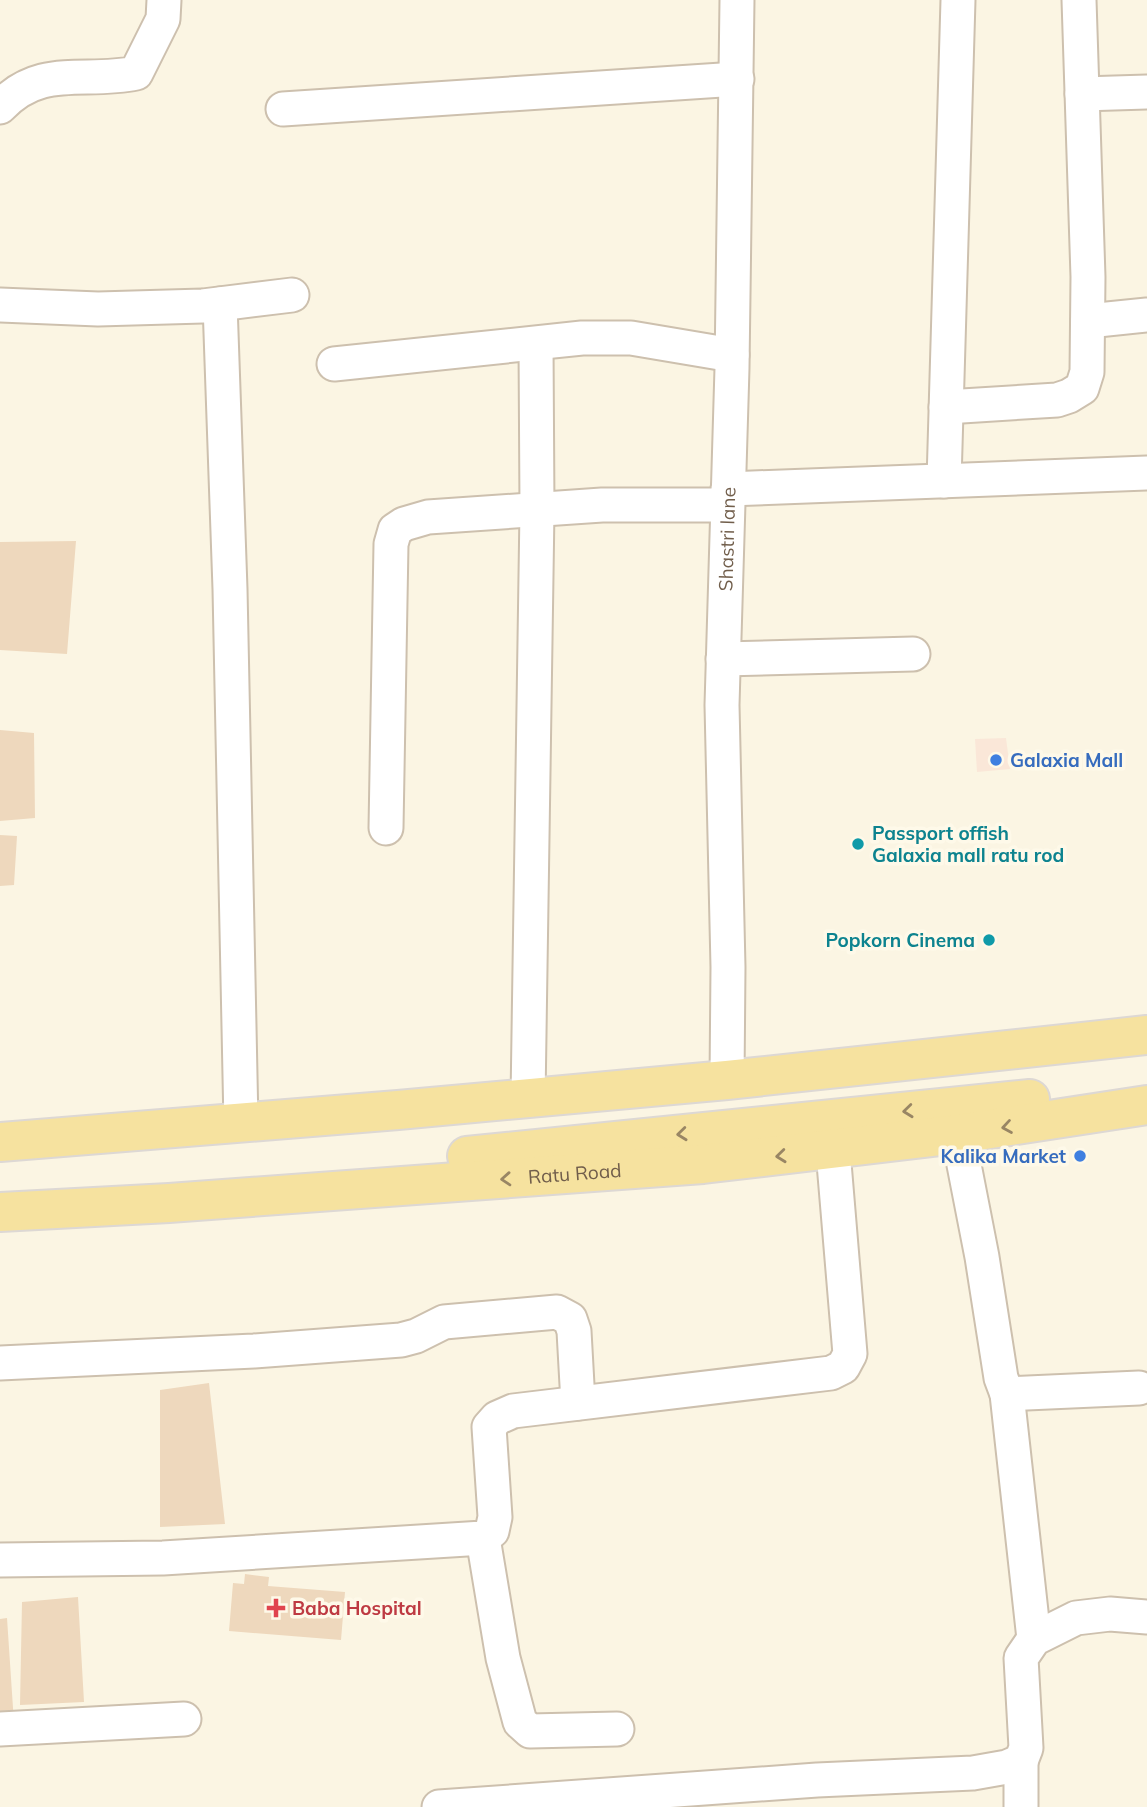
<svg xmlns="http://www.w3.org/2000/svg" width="1147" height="1807" font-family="Mulish,sans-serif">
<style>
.commercial{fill:#fae7d8}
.building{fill:#eed8bd}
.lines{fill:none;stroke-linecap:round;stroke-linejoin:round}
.street-casing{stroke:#cdc0ae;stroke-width:37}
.primary-casing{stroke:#ddd8d4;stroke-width:42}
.street{stroke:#fff;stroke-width:33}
.primary{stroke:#f6e29f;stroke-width:38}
.oneway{stroke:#998664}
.shop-dot{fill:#3f7fe0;stroke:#fef9e9;stroke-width:2.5}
.culture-dot{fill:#0f9aa8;stroke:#fef9e9;stroke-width:2.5}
.health-dot{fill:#e0444e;stroke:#fef9e9;stroke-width:2.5}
.labels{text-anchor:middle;stroke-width:7;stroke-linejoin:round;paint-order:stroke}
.street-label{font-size:19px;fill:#715e4b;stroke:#fef9e9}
.shop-label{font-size:19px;font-weight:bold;fill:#366cbe;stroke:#fef9e9;text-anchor:start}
.culture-label{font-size:19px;font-weight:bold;fill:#0d838f;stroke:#fef9e9;text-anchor:start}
.health-label{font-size:19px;font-weight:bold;fill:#be3a42;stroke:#fef9e9;text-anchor:start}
</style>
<rect width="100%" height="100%" fill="#fbf5e3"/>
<!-- commercial -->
<path class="commercial" d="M1006,738L1010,769L977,772L975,739Z"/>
<!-- building -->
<path class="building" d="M76,541L67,654L0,650V542Z
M0,730L34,733L35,818L0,821Z
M0,835L17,836L14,885L0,886Z
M209,1383L225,1524L160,1527V1390Z
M245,1574L269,1577L268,1586L345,1592L341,1640L229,1631L233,1583L244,1584Z
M78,1597L84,1702L20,1705L22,1602Z
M7,1618L14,1723H0V1619Z"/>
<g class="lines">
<!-- street casing -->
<g class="street-casing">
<g id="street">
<path d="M1082,94L1147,92"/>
<path d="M0,107C41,63 85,84 136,73L163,19L164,0"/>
<path d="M283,109L737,79"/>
<path d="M220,304L230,589L241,1124"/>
<path d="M0,305L98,309L203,306L292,295"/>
<path d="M1088,321L1147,315"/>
<path d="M334,364L582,338H631L732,355"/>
<path d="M946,407L1057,400L1069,396L1082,388L1087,372L1088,277L1079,0"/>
<path d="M944,481L958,0"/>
<path d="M728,489L1147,473"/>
<path d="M723,659L913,654"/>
<path d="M386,828L391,544L395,530L404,524L428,517L602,505H727"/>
<path id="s1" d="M727,1080L728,967L722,705L732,368L737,0"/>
<path d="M528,1099L537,510L536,344"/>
<path d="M958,1134L982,1257L1001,1378L1007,1394L1139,1388"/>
<path d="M0,1363L254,1351L401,1340L416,1336L444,1322L557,1312L570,1319L574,1331L578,1403"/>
<path d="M1007,1394L1034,1639"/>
<path d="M483,1538L503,1658L520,1722L530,1731L617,1729"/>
<path d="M0,1560L163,1558L483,1538L492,1531L495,1517L489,1427L497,1418L513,1411L831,1373L843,1367L850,1354L833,1151"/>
<path d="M0,1729L184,1719"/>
<path d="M439,1807L817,1780L973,1773L1007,1767L1021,1761L1026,1748L1021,1658L1034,1639L1076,1618L1110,1614L1147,1617"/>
<path d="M1021,1807V1761"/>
</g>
</g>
<!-- primary casing -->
<g class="primary-casing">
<g id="primary">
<path d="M0,1142L398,1110L727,1080L1147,1035"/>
<path d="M467,1156L1030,1099"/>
<path id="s2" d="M0,1212L169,1203L703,1164L958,1134L1147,1105"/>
</g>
</g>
<!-- street -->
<use href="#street" class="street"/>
<!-- primary -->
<use href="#primary" class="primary"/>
</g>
<!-- one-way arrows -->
<defs><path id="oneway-chevron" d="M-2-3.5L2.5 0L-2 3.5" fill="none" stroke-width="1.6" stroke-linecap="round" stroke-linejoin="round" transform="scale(1.75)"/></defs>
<g class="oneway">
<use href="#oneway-chevron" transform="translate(908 1111) rotate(174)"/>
<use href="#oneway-chevron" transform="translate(1007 1127) rotate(171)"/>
<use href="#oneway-chevron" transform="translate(682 1134) rotate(174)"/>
<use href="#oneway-chevron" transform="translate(781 1156) rotate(174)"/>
<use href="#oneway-chevron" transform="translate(506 1179) rotate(176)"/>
</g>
<!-- markers -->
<g class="shop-dot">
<circle cx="996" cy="760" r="7"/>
<circle cx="1080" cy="1156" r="7"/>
</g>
<g class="culture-dot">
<circle cx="858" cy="844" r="7"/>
<circle cx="989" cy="940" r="7"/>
</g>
<path class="health-dot" d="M272.5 1597.5h7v7h7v7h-7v7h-7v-7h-7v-7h7z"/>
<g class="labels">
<!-- street labels -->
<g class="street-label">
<text dy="7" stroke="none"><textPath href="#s1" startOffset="541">Shastri lane</textPath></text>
<text dy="7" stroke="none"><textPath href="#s2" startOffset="576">Ratu Road</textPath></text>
</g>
<!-- shop labels -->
<g class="shop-label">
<text x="1010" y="767">Galaxia Mall</text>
<text x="1066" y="1163" text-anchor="end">Kalika Market</text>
</g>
<!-- culture labels -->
<g class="culture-label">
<text x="872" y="840">Passport offish<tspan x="872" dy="22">Galaxia mall ratu rod</tspan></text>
<text x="975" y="947" text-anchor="end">Popkorn Cinema</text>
</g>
<!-- health labels -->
<g class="health-label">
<text x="292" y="1615">Baba Hospital</text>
</g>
</g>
</svg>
